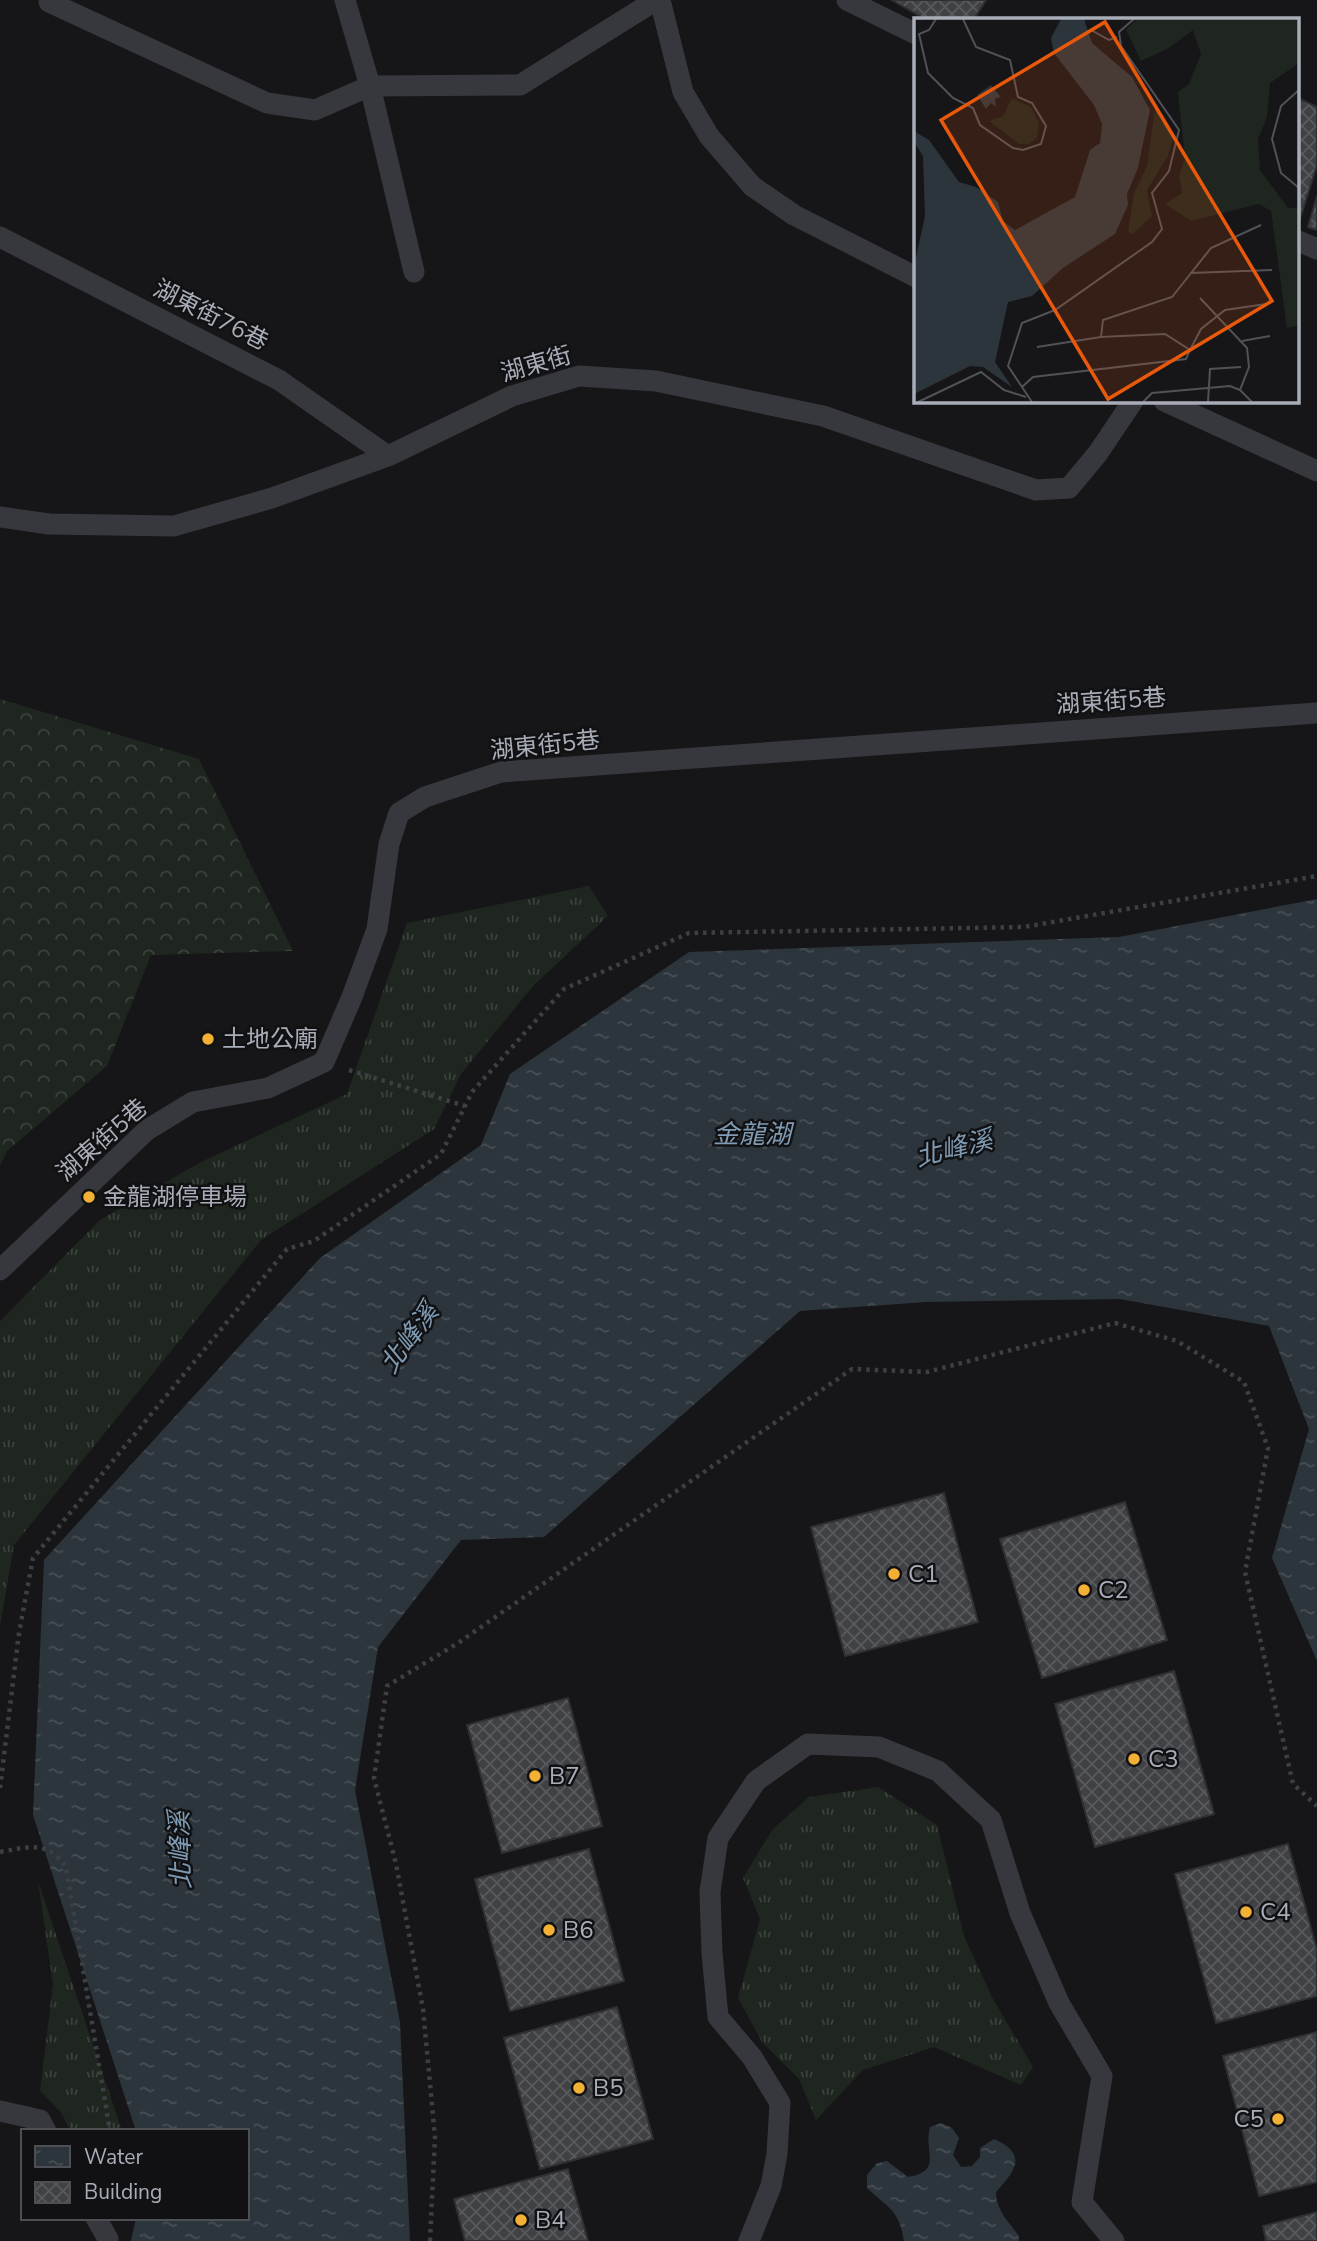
<svg xmlns="http://www.w3.org/2000/svg" width="1317" height="2241" font-family="'Nunito Sans','Noto Sans TC',sans-serif">
<style>
.grass{fill:url(#grass-tufts)}
.forest{fill:url(#forest-crowns)}
.water{fill:url(#water-ripples)}
.building{fill:url(#building-cross-hatch);stroke:#303034;stroke-width:2}
.lines{fill:none;stroke-linecap:round;stroke-linejoin:round}
.path{stroke:#3d3f44;stroke-width:4.5;stroke-dasharray:3.5 5;stroke-linecap:butt}
.service{stroke:#37383d;stroke-width:21}
.poi-dot{fill:#f2b134;stroke:#111113;stroke-width:2.5}
.labels{text-anchor:middle;stroke-width:5;stroke-linejoin:round;paint-order:stroke}
.street-label{font-size:24px;fill:#a8adb8;stroke:#111113}
.poi-label{font-size:24px;fill:#a8adb8;stroke:#111113;text-anchor:start}
.water-label{font-size:26px;font-style:italic;fill:#7f9bb3;stroke:#111113}
.inset-road{fill:none;stroke:#505258;stroke-width:2}
.view{fill:#e8590c;fill-opacity:0.15;stroke:#e8590c;stroke-width:3.5}
.inset-edge{fill:none;stroke:#a8adb8;stroke-width:3.5}
</style>
<defs>
<pattern id="grass-tufts" width="24" height="20" patternUnits="userSpaceOnUse" patternTransform="scale(1.75)"><rect width="24" height="20" fill="#1e261f"/><path d="M3 7l-1-3M5 7V3M7 7l1-3M15 17l-1-3M17 17v-4M19 17l1-3" fill="none" stroke="#3c433d"/></pattern>
<pattern id="forest-crowns" width="20" height="18" patternUnits="userSpaceOnUse" patternTransform="scale(1.75)"><rect width="20" height="18" fill="#1e261f"/><path d="M2 6a3 3 0 1 1 6 0M12 15a3 3 0 1 1 6 0" fill="none" stroke="#3c433d"/></pattern>
<pattern id="water-ripples" width="26" height="14" patternUnits="userSpaceOnUse" patternTransform="scale(1.75)"><rect width="26" height="14" fill="#2c353c"/><path d="M2 4q2-2 4 0t4 0M15 11q2-2 4 0t4 0" fill="none" stroke="#485056"/></pattern>
<pattern id="building-cross-hatch" width="8" height="8" patternUnits="userSpaceOnUse" patternTransform="scale(1.75)"><rect width="8" height="8" fill="#404145"/><path d="M0 0l8 8M0 8l8-8" fill="none" stroke="#595a5e"/></pattern>
</defs>
<rect width="100%" height="100%" fill="#161618"/>
<!-- grass -->
<path class="grass" d="M589,886L608,916L533,986L461,1074L434,1129L261,1240L14,1545L0,1626V1321L100,1220L201,1162L347,1094L407,923Z
M878,1787L937,1825L964,1936L993,1999L1033,2067L1021,2085L934,2047L863,2070L816,2120L799,2079L762,2042L738,1998L760,1919L743,1878L772,1830L809,1797Z
M38,1881L122,2131H71L60,2111L40,2091L53,1984Z"/>
<!-- forest -->
<path class="forest" d="M0,699L199,759L293,951L151,955L107,1066L7,1151L0,1166Z"/>
<!-- water -->
<path class="water" d="M1317,899V1661L1272,1558L1309,1429L1269,1326L1120,1299L926,1302L800,1311L544,1537L461,1540L378,1647L355,1790L400,2022L410,2241H131L136,2218H247V2131H136L33,1815L44,1560L320,1258L481,1145L510,1074L689,952L1119,937Z
M941,2123L952,2128L959,2138L953,2155L961,2167L972,2166L980,2157V2148L994,2139C1028,2154 1016,2170 996,2192C997,2212 1008,2221 1019,2236V2241H904C899,2209 888,2208 867,2188V2175L877,2163L887,2161L908,2177C944,2171 923,2151 930,2127Z"/>
<!-- building -->
<path class="building" d="M892,0H986L974,19H925Z
M1298,98L1317,107V165L1299,222Z
M1317,196V230L1308,227Z
M944,1493L978,1622L845,1656L811,1527Z
M1125,1502L1167,1640L1042,1678L1000,1539Z
M1174,1671L1214,1814L1095,1847L1055,1704Z
M568,1698L602,1826L502,1853L467,1725Z
M1288,1844L1317,1950V1996L1216,2023L1175,1874Z
M589,1849L624,1981L510,2011L475,1879Z
M617,2007L653,2139L540,2169L504,2038Z
M1317,2032V2182L1259,2196L1223,2056Z
M568,2169L588,2241H465L454,2199Z
M1317,2212V2241H1266L1263,2226Z"/>
<g class="lines">
<!-- path -->
<path class="path" d="M349,1070L465,1106
M0,1788L19,1633L33,1558L287,1249L314,1241L441,1154L472,1092L564,989L689,933L1024,927L1317,876
M0,1852C27,1847 48,1840 66,1867L110,2131
M430,2241L435,2137L423,2009L396,1864L374,1778L387,1686L458,1643L852,1369L927,1372L1115,1323L1177,1341L1244,1382L1268,1448L1245,1572L1293,1784L1317,1806"/>
<!-- service -->
<path class="service" d="M345,0L370,86L414,272
M660,0L683,92L709,136L752,186L794,215L916,277
M847,0L916,34
M49,2L267,103L315,110L370,86L520,85L656,0
M0,237L279,380L388,456
M1298,241L1317,249
M1164,401L1317,471
M0,517L49,524L174,526L272,498L388,456L512,396L579,376L656,381L823,416L1036,490L1069,488L1098,453L1133,401
M0,1270L147,1130L193,1102L268,1088L324,1062L352,997L377,929L389,844L399,813L425,797L501,772L1317,713
M0,2111L40,2120L46,2131
M96,2218L108,2239
M749,2241L771,2186L777,2154L780,2103L752,2057L718,2017L712,1953L710,1892L718,1838L756,1781L808,1744L879,1747L938,1771L991,1820L1020,1913L1059,2003L1102,2076L1082,2202L1114,2241"/>
</g>
<!-- markers -->
<g class="poi-dot">
<circle cx="208" cy="1039" r="7"/>
<circle cx="89" cy="1197" r="7"/>
<circle cx="894" cy="1574" r="7"/>
<circle cx="1084" cy="1590" r="7"/>
<circle cx="1134" cy="1759" r="7"/>
<circle cx="535" cy="1776" r="7"/>
<circle cx="1246" cy="1912" r="7"/>
<circle cx="549" cy="1930" r="7"/>
<circle cx="579" cy="2088" r="7"/>
<circle cx="1278" cy="2119" r="7"/>
<circle cx="521" cy="2220" r="7"/>
</g>
<g class="labels">
<!-- street labels -->
<g class="street-label">
<text transform="translate(211 315) rotate(27)" y="8">湖東街76巷</text>
<text transform="translate(536 364) rotate(-16)" y="8">湖東街</text>
<text transform="translate(1111 701) rotate(-4)" y="8">湖東街5巷</text>
<text transform="translate(545 745) rotate(-6)" y="8">湖東街5巷</text>
<text transform="translate(102 1140) rotate(-41)" y="8">湖東街5巷</text>
</g>
<!-- poi labels -->
<g class="poi-label">
<text x="222" y="1047">土地公廟</text>
<text x="103" y="1205">金龍湖停車場</text>
<text x="908" y="1582">C1</text>
<text x="1098" y="1598">C2</text>
<text x="1148" y="1767">C3</text>
<text x="549" y="1784">B7</text>
<text x="1260" y="1920">C4</text>
<text x="563" y="1938">B6</text>
<text x="593" y="2096">B5</text>
<text x="1264" y="2127" text-anchor="end">C5</text>
<text x="535" y="2228">B4</text>
</g>
<!-- water labels -->
<g class="water-label">
<text x="752" y="1143">金龍湖</text>
<text transform="translate(954 1148) rotate(-14)" y="9">北峰溪</text>
<text transform="translate(409 1338) rotate(-54)" y="9">北峰溪</text>
<text transform="translate(180 1850) rotate(-92)" y="9">北峰溪</text>
</g>
</g>
<!-- overview -->
<g transform="translate(914 18)">
<rect width="385" height="385" fill="#161618"/>
<path d="M235,77L260,117L254,138L233,172L238,198L219,216L214,214L220,175L233,148L241,92ZM98,80L117,89L125,105L123,120L115,126H105L75,103L89,98Z" fill="#1e261f"/>
<path d="M223,1H385V45L356,65L353,99L344,121L346,152L374,190H385V307L373,310L357,193L345,186L277,203L251,186L268,175L265,158L271,140L264,74L275,66L287,36L279,12L255,30L227,43L212,12Z" fill="#1e261f"/>
<path d="M147,1H170L178,25L218,59L236,92L224,150L213,176L214,187L201,216L149,250L118,278L94,284L81,344L98,369L69,349L56,348L0,376V248L11,198L9,138L0,124V113L15,122L45,164L62,169L84,184L89,203L101,212L161,179L176,132L186,125L188,106L180,87L140,35L137,20ZM77,67L87,79L81,81L82,89L77,85L72,91L63,77Z" fill="#2c353c"/>
<path class="inset-road" d="M22,1L15,12L5,16L14,55L39,80L59,90L66,107L99,130L109,132L127,126L132,108L118,85L104,79L96,42L62,29L49,1M177,12L195,22L203,19M385,72L367,88L358,121L367,155L385,170M276,255L358,252M286,280L333,330L335,349L326,372L338,384M328,323L356,318M123,329L187,319M276,332L287,311L311,292L352,286M108,369L119,359L272,341L276,332L251,316L187,319L189,302L258,279L297,230L347,207M4,384L67,354L90,372L112,379M118,384L94,348L108,305L141,292L238,224L248,211L238,175L255,153L265,112L207,28L205,14L220,1M229,384L238,375L316,368L326,372M294,384L296,351L327,349"/>
<path class="view" d="M191,4L358,283L194,381L27,102Z"/>
<rect width="385" height="385" class="inset-edge"/>
</g>
<!-- legend -->
<rect x="21" y="2129" width="228" height="91" fill="#111113" stroke="#4d4f55" stroke-width="2"/>
<rect x="35" y="2146" width="35" height="21" fill="url(#water-ripples)" stroke="#4d4f55" stroke-width="2"/>
<text x="84" y="2164" font-size="21" fill="#a8adb8">Water</text>
<rect x="35" y="2182" width="35" height="21" fill="url(#building-cross-hatch)" stroke="#4d4f55" stroke-width="2"/>
<text x="84" y="2199" font-size="21" fill="#a8adb8">Building</text>
</svg>
